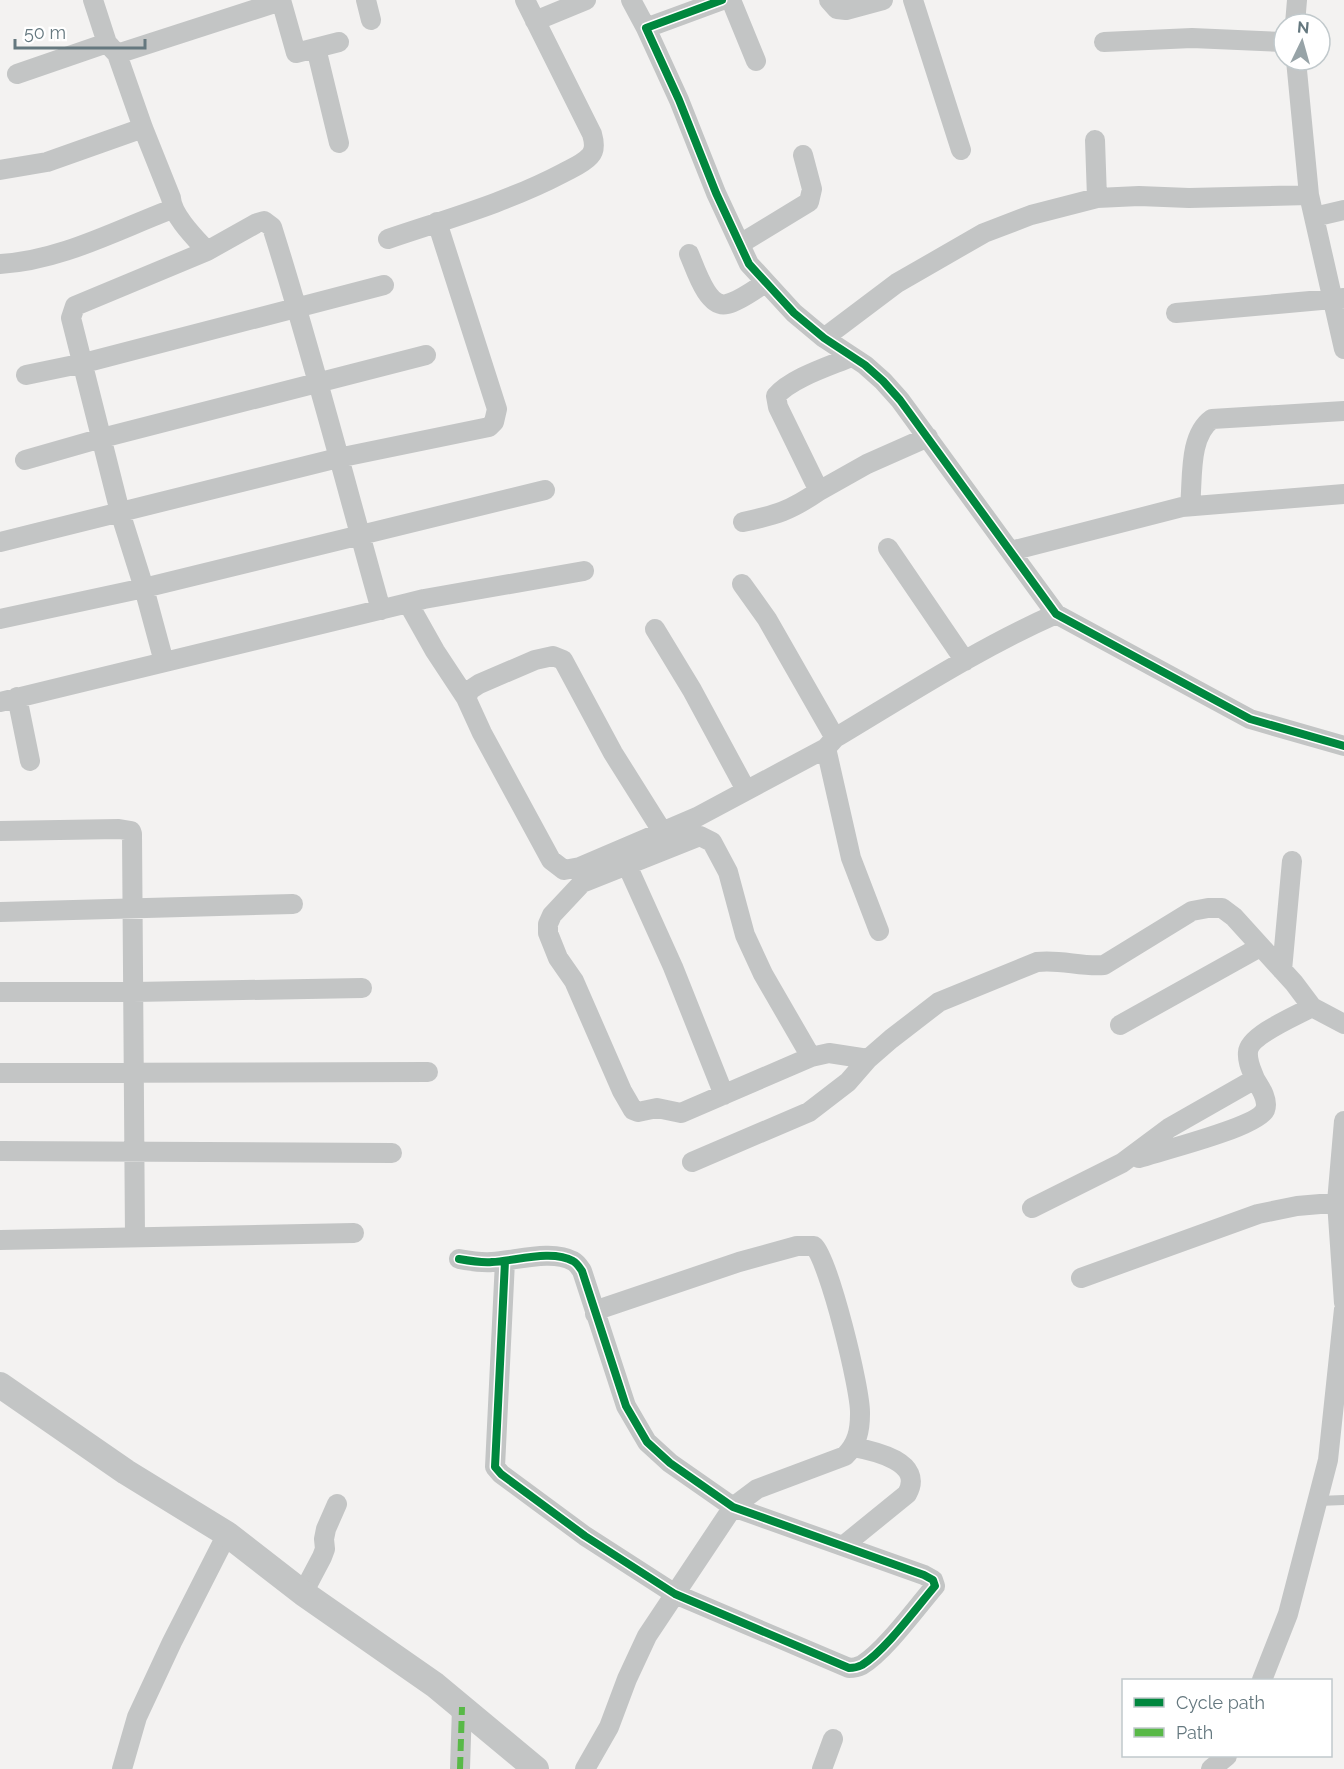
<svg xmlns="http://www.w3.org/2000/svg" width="1344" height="1769" font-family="Raleway,sans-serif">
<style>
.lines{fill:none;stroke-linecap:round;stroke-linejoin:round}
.service{stroke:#c3c5c5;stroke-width:10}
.minor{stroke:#c3c5c5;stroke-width:20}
.tertiary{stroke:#c3c5c5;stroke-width:26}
.quiet{stroke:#58b947;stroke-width:6;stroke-dasharray:12 6;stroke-linecap:butt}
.cycleway-casing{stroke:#fff;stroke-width:11}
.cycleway{stroke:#00873e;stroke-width:8}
</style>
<rect width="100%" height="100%" fill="#f3f2f1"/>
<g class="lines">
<!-- service -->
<path class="service" d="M1318,1501L1344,1500"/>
<!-- minor -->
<path class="minor" d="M93,0L107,43L117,54L143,128L171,198C172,215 195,238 207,251L257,223L264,221L272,227C312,353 345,482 381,610
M281,0L296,53L339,42
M366,0L371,20
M631,0L646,28
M722,0L646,28L679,100L716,193L749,264L794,313L824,338L865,365L883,381L900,400L1056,614L1250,719L1344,746
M731,0L756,61
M829,0L837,9L846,10L883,0
M913,0L961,150
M535,21L586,0
M1295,24L1297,0
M1104,42L1192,38L1284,42
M316,48L339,143
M117,54L281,1
M1296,60L1309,195L1344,349
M17,74L107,43
M1095,140L1097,198
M0,170L47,162L143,128
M1314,217L1344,210
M388,239C447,219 508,202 563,173C572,168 583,164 590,156C596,150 594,141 592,134L525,0
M740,244L809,202L812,189L803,155
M689,254C695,267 707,309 727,304C740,301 754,290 765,283
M0,264C58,261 113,232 167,211L172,206
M1176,313L1344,298
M824,338L897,283L984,233L1031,215L1097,198L1139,196L1189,198L1309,195
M851,357C830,366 791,378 776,396L778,407L819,491L867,464L928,437
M26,375L84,363L384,285
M25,460L102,438L426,355
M1190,506C1193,480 1188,436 1212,419L1344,411
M743,522C776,515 790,511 819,491
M0,542L338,458L489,427L494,422L497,409L437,222
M888,548L965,661
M1011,551L1182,507L1344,494
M742,584L767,619L835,738
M0,619L144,588L545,490
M655,629L692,690L746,790
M164,662L144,588L120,512L71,318L75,306L207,251
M17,697L30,761
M466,698L435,651L408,603L424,599L584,571
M0,702L408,603
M826,748L851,858L879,931
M0,831L119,829L131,831L132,834L135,1237
M662,831L613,753L563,660L553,656L535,660L479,684L470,690L466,698L482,733L551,860L564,870L580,867L697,817L826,748L835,738C907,695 979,648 1056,614
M627,865L673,967L724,1095
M0,912L293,904
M1282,970L1292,861
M0,992H134L362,988
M1120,1025L1260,947
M811,1057L763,974L745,935L728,872L712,842L700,836L582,883L552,915L548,924V933L558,958L574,981L622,1091L633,1110L638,1112L657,1108L681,1113L811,1057L829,1053L868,1059
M0,1073L428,1072
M1344,1121L1337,1202L1344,1303
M0,1151L392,1153
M1139,1158C1161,1151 1257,1127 1265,1110C1269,1100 1260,1087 1255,1079
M692,1162L809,1112L848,1082L868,1059L891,1039L939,1002L1037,962C1060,959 1081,967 1104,965L1192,911L1208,908H1222L1234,917L1294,983L1312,1007L1344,1024
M1032,1208L1122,1163L1169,1128L1255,1079C1252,1071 1247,1062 1248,1052C1249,1035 1298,1015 1312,1007
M0,1240L354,1233
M459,1259C470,1261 481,1263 492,1262C515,1261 552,1249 573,1261C577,1263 580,1268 582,1271L626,1406L647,1442L670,1463L733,1507L924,1575L933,1580L935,1586C917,1607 885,1651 862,1665C858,1667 853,1668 849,1668L675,1594L585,1536L501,1474L495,1467L505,1261
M1081,1278L1258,1214L1297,1206L1344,1202
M843,1546L907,1494C925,1462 875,1451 853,1447
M303,1593L322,1557L325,1549L324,1539L326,1529L337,1504
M1262,1680L1288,1614L1328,1460L1344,1309
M122,1769L137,1717L172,1642L227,1534
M460,1769L462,1707
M585,1769L609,1727L627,1679L647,1636L733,1507L757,1489L845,1456C857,1444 860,1431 860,1414C861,1390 829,1261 814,1246H797L739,1262L603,1308L595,1314
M822,1769L833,1739
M1211,1769L1227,1756"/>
<!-- tertiary -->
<path class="tertiary" d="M0,1385L126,1472L227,1534L303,1593L435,1685L536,1769"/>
<!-- quiet -->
<path class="quiet" d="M460,1769L462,1707"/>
<!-- cycleway casing -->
<g class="cycleway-casing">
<path id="cycleway" d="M722,0L646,28L679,100L716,193L749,264L794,313L824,338L865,365L883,381L900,400L1056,614L1250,719L1344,746
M459,1259C470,1261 481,1263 492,1262C515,1261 552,1249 573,1261C577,1263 580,1268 582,1271L626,1406L647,1442L670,1463L733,1507L924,1575L933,1580L935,1586C917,1607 885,1651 862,1665C858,1667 853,1668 849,1668L675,1594L585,1536L501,1474L495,1467L505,1261"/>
</g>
<!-- cycleway -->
<use href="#cycleway" class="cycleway"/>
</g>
<!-- legend -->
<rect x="1122" y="1679" width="210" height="78" fill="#ffffff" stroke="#c1c9cc" stroke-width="1.5"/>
<rect x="1134" y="1698" width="30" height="9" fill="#00873e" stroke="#c1c9cc" stroke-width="1.5"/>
<text x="1176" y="1709" font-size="18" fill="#65787f">Cycle path</text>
<rect x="1134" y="1728" width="30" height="9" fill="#58b947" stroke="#c1c9cc" stroke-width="1.5"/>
<text x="1176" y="1739" font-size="18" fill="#65787f">Path</text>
<!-- north arrow -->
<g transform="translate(1302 42) rotate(5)"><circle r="28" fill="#ffffff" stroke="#c1c9cc" stroke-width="1.5"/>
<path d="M0-4.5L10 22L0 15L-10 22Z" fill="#97a3a7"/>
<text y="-9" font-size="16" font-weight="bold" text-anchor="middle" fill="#65787f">N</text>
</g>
<!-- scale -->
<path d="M15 39v9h130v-9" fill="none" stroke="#65787f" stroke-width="3"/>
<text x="24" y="39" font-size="18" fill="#65787f" stroke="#ffffff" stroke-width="4.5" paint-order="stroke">50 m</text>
</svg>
